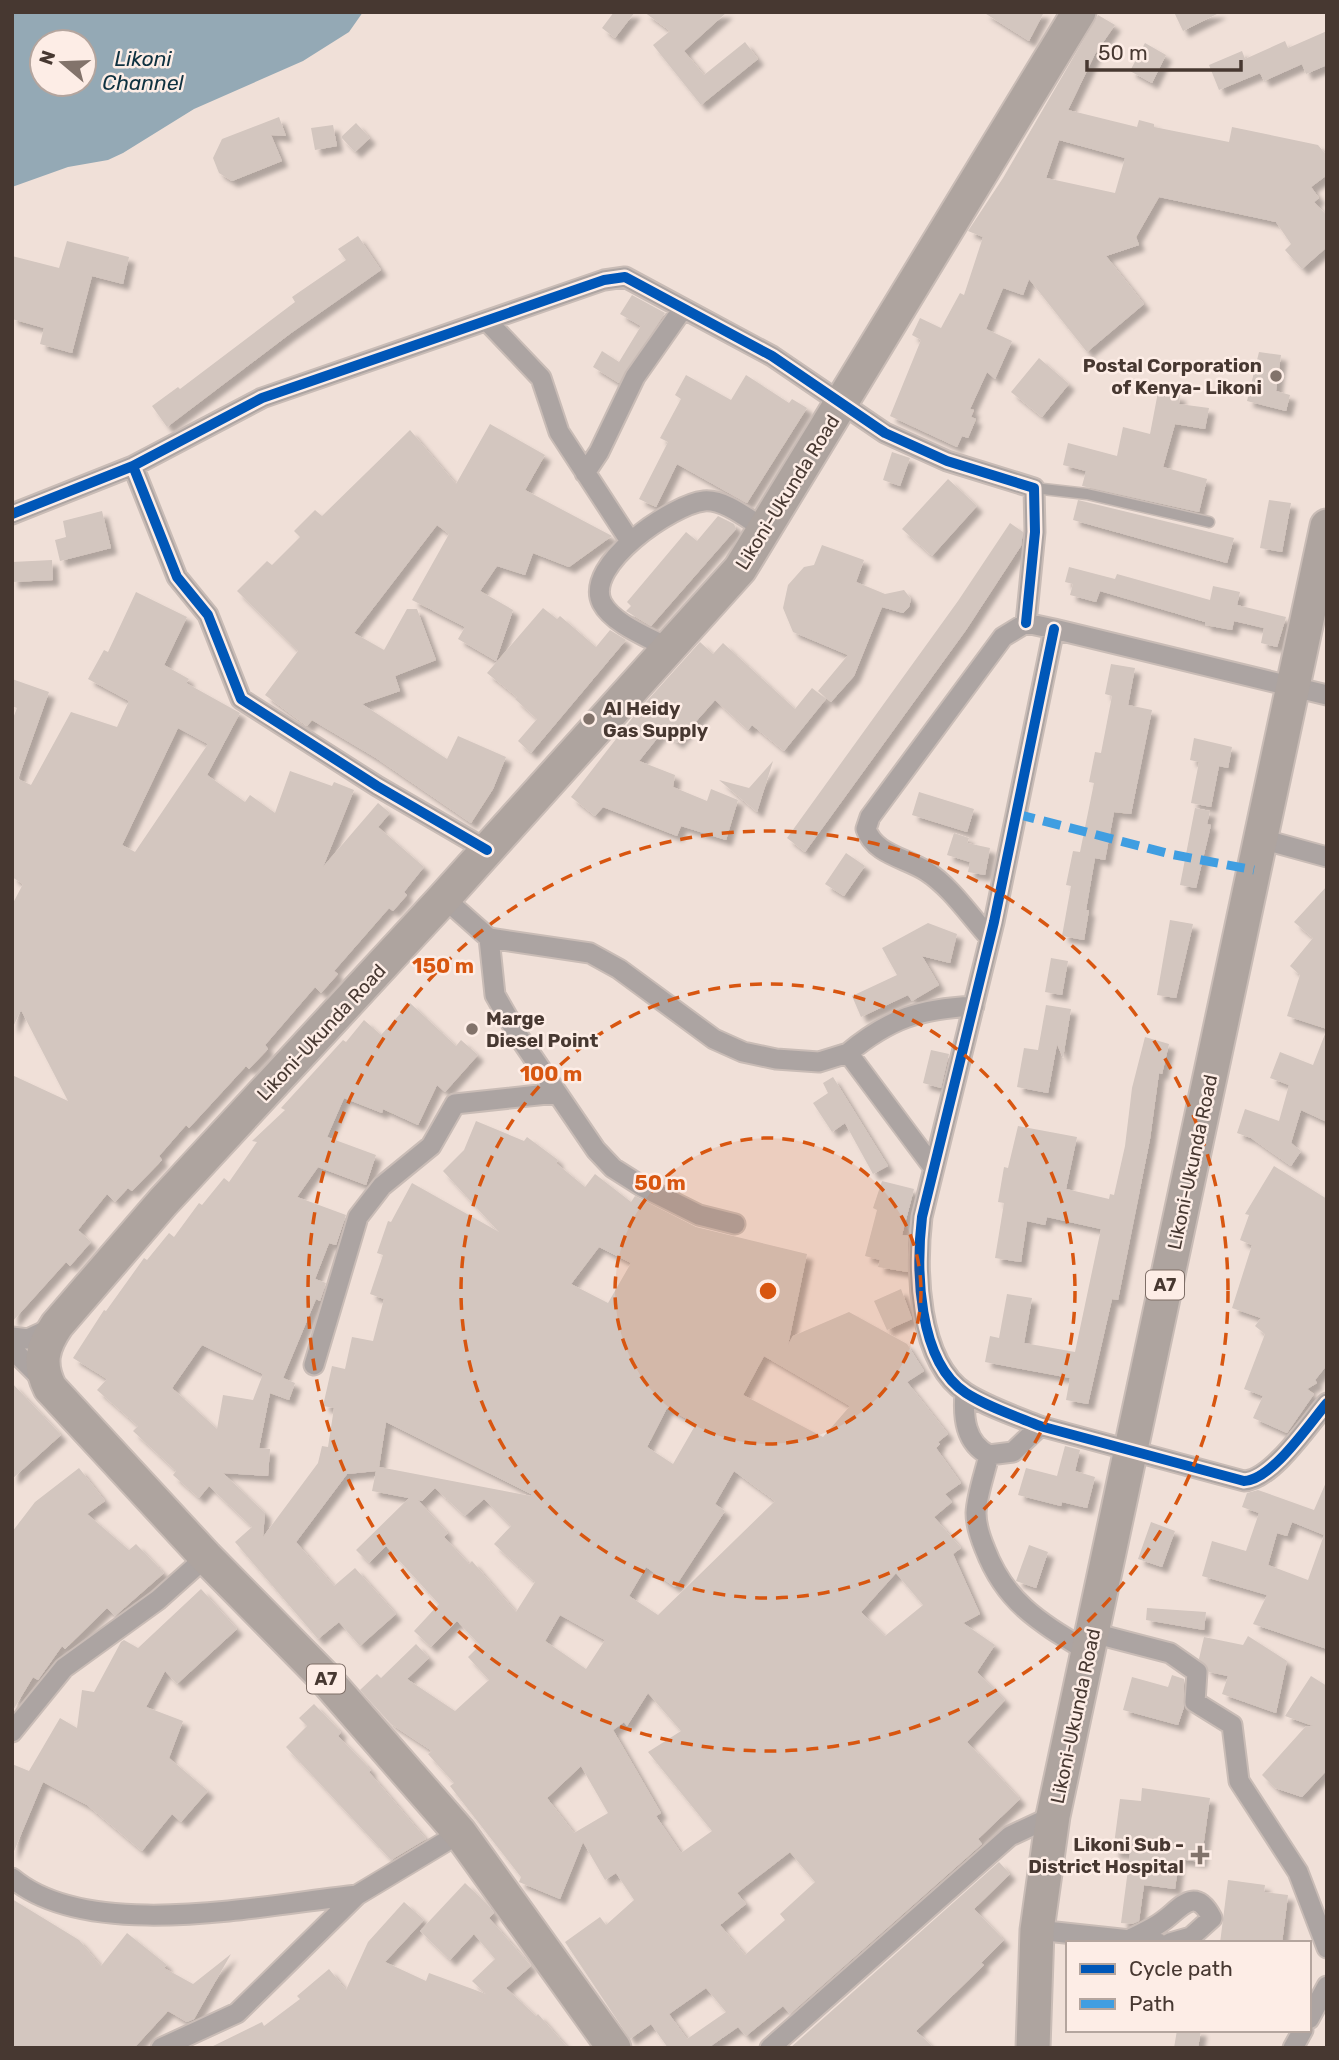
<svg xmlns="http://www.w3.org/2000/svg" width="1339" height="2060" font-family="Rubik,sans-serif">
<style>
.water{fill:#94a9b5;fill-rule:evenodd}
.building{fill:#d3c6bf;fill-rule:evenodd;filter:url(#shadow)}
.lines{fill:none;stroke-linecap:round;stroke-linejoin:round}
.service-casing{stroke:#c9bcb6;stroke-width:13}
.minor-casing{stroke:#c9bcb6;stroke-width:23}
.trunk-casing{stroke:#c9bcb6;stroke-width:37}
.service{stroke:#aca4a2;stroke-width:10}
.minor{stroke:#aca4a2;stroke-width:19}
.trunk{stroke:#aea49f;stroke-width:33}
.quiet{stroke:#409ee1;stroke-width:9;stroke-dasharray:18 9;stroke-linecap:butt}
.cycleway-casing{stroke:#fdede6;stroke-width:15}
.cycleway{stroke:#0057b8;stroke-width:10}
.ring{fill:none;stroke:#d85610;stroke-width:3.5;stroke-dasharray:12 9}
.poi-dot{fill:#82736b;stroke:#fdede6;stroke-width:2.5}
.labels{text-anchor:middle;stroke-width:5;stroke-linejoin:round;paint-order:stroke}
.shield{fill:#fdede6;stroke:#7e6e67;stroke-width:2}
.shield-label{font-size:18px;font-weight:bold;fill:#473831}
.poi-label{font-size:19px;font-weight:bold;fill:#473831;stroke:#fdede6;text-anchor:end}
.street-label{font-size:19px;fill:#473831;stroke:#fdede6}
.water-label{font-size:21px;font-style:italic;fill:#0e3140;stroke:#fdede6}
.centre{fill:#d85610;stroke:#fdede6;stroke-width:3.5}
.ring-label{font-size:21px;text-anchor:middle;font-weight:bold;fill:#d85610;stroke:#fdede6;stroke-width:5;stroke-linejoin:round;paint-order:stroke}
</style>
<defs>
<filter id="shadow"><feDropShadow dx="6" dy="6" stdDeviation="2" flood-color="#0004"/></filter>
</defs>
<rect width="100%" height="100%" fill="#f0e0d8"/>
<!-- water -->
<path class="water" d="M12,12H363L349,32L303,61L194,109L123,153L108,160L68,167L12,187ZM42,42H84V84H42Z"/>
<!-- building -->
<path class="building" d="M614,12H635L615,38L602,28Z
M644,12H727L684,51L704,75L745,42L758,59L701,105L653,45L670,31Z
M983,12H1044L1029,41Z
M1174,12H1221L1183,31Z
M1098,15L1115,25L1095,54L1068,110L1137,127L1139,120L1154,124V127L1229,142L1232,127L1318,145L1327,156V175L1311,187L1319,198L1314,202L1327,216V247L1302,269L1285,250L1291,244L1276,222L1159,197L1136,237L1139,245L1106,256L1144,304L1087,352L1029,279L1023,295L1003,288L986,329L1012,341L995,379L987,372L970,409L974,410L971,417L976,419L968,438L962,436L957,447L890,416L921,340L912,335L920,318L941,328L960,293L964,295L983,237L968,231L1003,178ZM1059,140L1125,158L1115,193L1046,178Z
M1327,31V65L1306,74L1302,64L1264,81L1260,73L1219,90L1209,65L1242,51L1245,59L1285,41L1288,48Z
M1145,43L1166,55L1152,83L1130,71Z
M279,117L286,136L271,135L282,161L232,181L219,173L213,158L222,139Z
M356,123L370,138L355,152L341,137Z
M333,125L337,146L315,150L311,128Z
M358,236L381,270L291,333L167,427L152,406L178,387L180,389L295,302L292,297L346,260L338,249Z
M67,241L129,257L123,284L92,276L72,353L40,344L44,328L12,319V256L59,268Z
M632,295L665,313L619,383L593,367L602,351L619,362L641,326L620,314Z
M1259,352L1281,355L1276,391L1290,395L1286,411L1247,401Z
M1039,358L1069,384L1042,417L1011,392Z
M686,375L731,400L746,375L789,403L792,399L807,408L747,503L677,464L656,507L639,499L668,442L660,438L681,399L675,395Z
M1158,392L1180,395L1179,404L1209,408L1205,429L1175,424L1163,467L1207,479L1199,512L1082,486L1086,471L1063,465L1068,443L1117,456L1123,427L1150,434Z
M490,424L545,455L525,490L612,536L569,567L533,553L525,575L497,566L480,591L513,610L496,661L458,639L465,627L412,600L449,534L437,525L354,633L384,650L407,609H417L436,660L395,676L400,691L362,704L447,759L458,736L506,757L493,789L471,823L376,758L312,720L307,726L265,695L298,651L237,591L267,561L272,565L300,537L294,531L315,510L322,516L410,430L456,484Z
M892,452L910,458L900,486L883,480Z
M948,479L977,506L932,556L902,529Z
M1078,500L1234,538L1227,563L1073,520Z
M1269,500L1291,503L1282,552L1260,548Z
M102,511L111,548L60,561L55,540L66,537L63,521Z
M718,516L734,524L736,529L651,626L626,611L631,606L627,602L686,532L697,541Z
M1010,523L1023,532L1021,546L966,630L805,852L787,838L958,601Z
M822,545L864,560L856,582L885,594L904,590L911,599L909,607L903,613L882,607L854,676L831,702L818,691L848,655L793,632L783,608L788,585L804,567L814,565Z
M52,560L53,580L12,582V562Z
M1069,567L1115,579L1117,574L1210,600L1213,586L1240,592L1237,605L1286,617L1277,647L1261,643L1264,628L1234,621L1232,630L1205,625V622L1100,591L1096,602L1070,595L1073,584L1065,582Z
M136,592L187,617L164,665L189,679L186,683L240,713L207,775L245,802L250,795L275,813L290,771L332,786L334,782L354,790L323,867L378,803L390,813L378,827L424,867L404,892L407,895L393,911L389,908L334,971L338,974L321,993L315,987L265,1045L268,1049L249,1069L246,1066L189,1128L186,1125L159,1156L162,1160L132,1191L128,1188L115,1202L107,1194L78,1230L91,1242L70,1266L66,1262L12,1322V1075L68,1101L21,1010L12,1029V905L23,884L12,877V721L17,708L12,706V679L49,692L18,779L31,785L71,712L117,727L129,701L88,679L104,650L108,652ZM178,728L208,744L135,852L122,845Z
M543,608L557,619L560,616L596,647L610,630L626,640L531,753L518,741L537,719L515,699L517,697L487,673Z
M700,642L713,654L723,643L795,709L812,688L826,699L784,751L752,725L748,730L715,700L677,743L663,731L639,761L675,775L673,787L707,801L711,789L738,800L726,840L681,826L677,836L603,807L595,816L571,797L637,712Z
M1111,664L1135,668L1128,705L1152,710L1131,814L1114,812L1105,860L1095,858L1086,910H1089L1084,940L1062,936L1071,886L1066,885L1073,851L1080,852L1094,783L1089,782L1095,752L1101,753L1112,696L1105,694Z
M1194,738L1232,747L1228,768L1219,766L1211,807L1191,803L1199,762L1190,760Z
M773,761L757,812L719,780L749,788Z
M919,792L974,809L967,832L912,815Z
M1195,808L1210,811L1207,824L1211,825L1196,888L1180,885Z
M954,833L969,838L967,843L990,848L985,875L968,872L970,862L947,855Z
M846,853L865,866L844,896L825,884Z
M1327,886V1029L1287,1016L1300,975L1290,966L1313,938L1294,922Z
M1170,920L1193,924L1176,998L1157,995Z
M928,923L957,934L950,963L922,956L939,985L912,1001L908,995L861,1017L852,996L897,975L882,948Z
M1051,958L1068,961L1062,995L1045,992Z
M410,1003L456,1046L461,1040L478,1055L445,1092L437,1085L418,1125L383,1109L382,1113L344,1098L327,1137L376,1155L366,1185L318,1167L297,1197L346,1215L336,1245L329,1243L315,1279L326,1283L320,1301L316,1299L283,1378L295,1383L289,1400L270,1393L259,1448L270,1449L268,1476L223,1473L265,1513L263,1537L318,1463L322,1446L328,1447L334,1408L323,1406L332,1366L345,1369L352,1337L373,1341L384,1299L370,1294L383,1255L377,1253L388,1221L391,1222L412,1183L499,1232L443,1171L464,1150L476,1121L524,1141L527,1137L558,1160L556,1163L585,1187L595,1174L631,1202L635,1196L696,1227L807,1254L788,1345L793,1336L849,1312L907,1344L924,1371L907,1382L948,1434L938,1442L940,1444L936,1448L961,1483L945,1494L952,1502L934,1517L961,1548L953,1554L980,1614L963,1623L995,1645L977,1672L1005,1700L967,1742L1020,1799L978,1839L982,1844L790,2014L783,2006L746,2036L738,2027L708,2048H668L651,2024L630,2039L565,1942L600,1917L606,1925L634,1900L616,1873L605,1880L583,1842L560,1899L519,1882L521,1877L450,1786L454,1783L428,1754L432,1751L391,1724L360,1690L377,1674L381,1678L416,1644L429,1658L407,1679L455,1711L489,1680L468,1657L480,1645L457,1621L431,1647L414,1631L439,1604L386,1546L369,1563L356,1550L409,1498L372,1491L376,1471L347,1474L296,1542L334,1586L355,1568L396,1614L360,1646L339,1622L318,1639L235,1542L252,1527L209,1486L199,1498L173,1475L176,1471L133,1431L138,1426L97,1390L107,1379L73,1358L104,1310L106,1311L144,1258L147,1260L169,1233L174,1237L199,1203L202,1205L224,1178L229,1182L257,1142L252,1141L285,1110L281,1108L343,1040L346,1042L364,1020L381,1035ZM599,1247L631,1263L608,1303L571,1284ZM202,1345L263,1374L253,1400L223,1395L217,1429L172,1388ZM764,1356L850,1406L823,1437L743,1395ZM667,1408L696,1424L673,1464L647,1447ZM386,1422L531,1494V1496L379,1467ZM734,1471L775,1501L658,1615L629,1596L646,1567L675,1587L725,1511L715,1504ZM435,1488L465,1516L484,1499L511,1526L494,1544L535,1582L516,1612L472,1561L469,1564L444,1537L448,1533L418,1500L422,1501ZM896,1573L923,1605L885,1636L861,1612ZM560,1615L605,1640L586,1669L545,1641ZM648,1693L681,1731L648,1752L712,1831L681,1853L656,1816L661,1813L613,1730L624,1722L627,1726ZM581,1766L608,1813L574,1833L547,1798ZM790,1852L815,1882L780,1914L785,1920L745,1955L720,1925L746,1904L737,1893ZM706,1988L726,2012L687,2039L669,2014Z
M1046,1005L1071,1009L1063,1058L1057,1044L1048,1093L1017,1087L1024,1048L1038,1050Z
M1325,1034L1327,1122L1301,1110L1291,1143L1301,1151L1291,1166L1251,1138L1237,1133L1245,1109L1279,1121L1289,1085L1270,1078L1280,1052L1313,1065Z
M1145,1037L1169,1044L1162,1074L1159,1073L1150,1139L1118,1300L1112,1299L1088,1404L1066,1400L1070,1378L985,1362L990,1336L999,1338L1007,1294L1032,1298L1024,1343L1075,1352L1101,1229L1047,1217L1045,1225L1027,1221L1021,1262L995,1258L1004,1203L998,1202L1004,1167L1008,1168L1018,1126L1077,1137L1066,1189L1109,1199L1110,1194L1114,1195L1125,1146L1132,1088Z
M931,1050L949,1054L941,1088L923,1083Z
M833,1077L888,1166L873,1174L845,1123L832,1132L813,1103L828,1093L823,1083Z
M1274,1166L1327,1199V1365L1315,1380L1317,1383L1307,1389L1314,1394L1287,1433L1253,1418L1263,1396L1244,1389L1265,1334L1255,1326L1261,1318L1232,1308L1252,1245L1240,1240L1249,1215L1245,1214Z
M882,1181L914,1189L902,1235L908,1236V1272L878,1267L880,1260L865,1256L877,1210L873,1208Z
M901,1289L912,1319L887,1330L874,1301Z
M12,1383L61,1435L12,1479Z
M1065,1446L1080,1450L1075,1471L1095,1477L1087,1508L1062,1502L1061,1506L1018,1495L1026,1468L1057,1476Z
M79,1468L105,1501L87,1514L129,1550L136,1544L164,1573L115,1616L107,1608L65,1649L62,1646L38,1680L33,1677L12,1712V1532L35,1502Z
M1327,1480V1649L1253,1624L1267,1595L1202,1576L1212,1541L1246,1551L1259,1513L1242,1507L1247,1493L1258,1490L1314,1510ZM1292,1522L1324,1535L1308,1580L1268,1565L1277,1533L1287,1536Z
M1151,1522L1175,1531L1162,1567L1138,1559Z
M1029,1545L1048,1552L1036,1588L1016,1581Z
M201,1589L237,1629L177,1684L165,1671L146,1707L183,1721L169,1758L208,1791L181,1822L172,1814L142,1851L87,1805L43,1782L12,1856V1764L29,1771L60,1718L77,1728L82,1690L94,1692L121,1642L124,1640L138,1648Z
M1147,1608L1206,1612L1204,1630L1146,1620Z
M1248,1636L1287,1661L1276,1713L1222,1694L1228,1676L1209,1672L1199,1659L1204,1637L1243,1645Z
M1172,1675L1184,1679V1707L1178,1725L1123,1710L1132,1677L1168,1687Z
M1311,1676L1327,1686V1770L1302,1797L1275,1788L1262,1775L1306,1726H1313L1285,1716Z
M314,1704L341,1732L338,1736L371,1770L369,1772L426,1839L391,1860L286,1747L307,1726L299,1718Z
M1142,1788L1210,1798L1201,1862L1179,1859L1175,1889L1144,1885L1139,1921L1132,1924L1121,1923L1130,1854L1113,1852L1120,1799L1141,1801Z
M999,1862L1010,1874L974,1909L1004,1940L981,1963L984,1965L916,2031L934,2048H790Z
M1228,1880L1265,1885L1264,1892L1288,1895L1282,1943H1220Z
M465,1883L488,1905L494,1913L489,1918L531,1966L506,1988L536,2016L538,2014L568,2048H209L262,2022L264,2026L300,1999L297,1996L329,1969L346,1990L368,1942L404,1902L424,1920L385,1962L426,1981L429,1973L486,1994L472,1981L495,1959L474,1934L450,1960L420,1931Z
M12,1899L79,1940L101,1966L127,1933L167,1965L164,1968L193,1984L231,1954L194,2019L187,2022L168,2011L134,2048H12Z
M1177,2030H1201L1198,2048H1174Z"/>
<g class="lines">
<!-- service casing -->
<g class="service-casing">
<path id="service" d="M1034,488L1087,494L1209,522"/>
</g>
<!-- minor casing -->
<g class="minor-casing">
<path id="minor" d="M488,322L541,378L559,432L630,541
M133,466L177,577L208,615L241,699L377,786L487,850
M585,473L599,452L635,377L682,310
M12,514L133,466L262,398L604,280L625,277L772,356L885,433L947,461L1034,488L1035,532L1026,623
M1054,629L994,922L922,1217C916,1268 917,1361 966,1393C988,1407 1015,1416 1040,1426L1244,1481C1272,1480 1309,1424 1327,1403
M668,648C648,637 613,624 602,603C583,565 673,504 704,501C725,499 749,520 766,530
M1261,839L1327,857
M444,898L489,938L495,995L519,1037L596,1150L613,1168L643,1187L699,1215L735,1224
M489,938L590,953L619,969L714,1039L743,1052L776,1059L819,1062L848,1053
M990,938C970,916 951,887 926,871C906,858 874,854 866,829L870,817L1003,637L1026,623L1054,629L1327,695
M933,1167L848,1053C890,1018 920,1009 974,1006
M12,1337L28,1339L54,1327
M12,1349L45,1382
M314,1365L358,1217L382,1186L431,1146L455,1104L557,1093
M965,1393C963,1417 965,1443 989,1455L1013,1452L1040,1426
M989,1455C985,1473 977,1494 976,1513C976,1525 980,1537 985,1549C1006,1604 1041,1623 1089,1652
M1093,1633L1170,1653L1197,1672L1195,1702L1232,1725L1239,1781L1298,1872L1327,1948
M12,1732L64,1668L158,1600L206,1557
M12,1878C89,1943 263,1905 357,1895
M1037,1930L1158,1943
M1132,1938C1142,1933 1154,1928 1163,1921C1181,1908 1195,1885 1212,1918L1191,1937L1170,1943
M1309,2019L1327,1986
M161,2048L237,2013L357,1895L460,1833
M770,2048L1010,1836L1053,1816
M1293,2048L1303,2030"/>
</g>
<!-- trunk casing -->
<g class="trunk-casing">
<path id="trunk" d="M614,2048L460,1833L323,1676L206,1557L50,1388C38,1364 42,1347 57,1325L163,1202L444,898L740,569L1079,12
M1033,2048L1037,1930L1053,1816L1327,526"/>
</g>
<!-- service -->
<use href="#service" class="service"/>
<!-- minor -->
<use href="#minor" class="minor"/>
<!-- trunk -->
<use href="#trunk" class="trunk"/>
<!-- quiet -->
<path class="quiet" d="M1017,814L1170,854L1254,870"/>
<!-- cycleway casing -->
<g class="cycleway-casing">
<path id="cycleway" d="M133,466L177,577L208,615L241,699L377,786L487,850
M12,514L133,466L262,398L604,280L625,277L772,356L885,433L947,461L1034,488L1035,532L1026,623
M1054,629L994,922L922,1217C916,1268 917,1361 966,1393C988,1407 1015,1416 1040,1426L1244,1481C1272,1480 1309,1424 1327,1403"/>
</g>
<!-- cycleway -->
<use href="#cycleway" class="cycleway"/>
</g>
<!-- distance rings -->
<circle cx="768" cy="1291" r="153" fill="#d85610" fill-opacity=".12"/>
<g class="ring">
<circle cx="768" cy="1291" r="153"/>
<circle cx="768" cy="1291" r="307"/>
<circle cx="768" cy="1291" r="460"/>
</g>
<!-- markers -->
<g class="poi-dot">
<circle cx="1276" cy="376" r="7"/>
<circle cx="589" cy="719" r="7"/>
<circle cx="472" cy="1029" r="7"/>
<path d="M1196.5 1844.5h7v7h7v7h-7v7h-7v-7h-7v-7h7z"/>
</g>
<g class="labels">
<!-- shield labels -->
<g class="shield">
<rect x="1146" y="1270.5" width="38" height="29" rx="5"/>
<rect x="307" y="1664.5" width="38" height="29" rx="5"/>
</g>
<g class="shield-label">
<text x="1165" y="1291">A7</text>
<text x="326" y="1685">A7</text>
</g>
<!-- poi labels -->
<g class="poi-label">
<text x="1262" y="372">Postal Corporation<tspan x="1262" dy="22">of Kenya- Likoni</tspan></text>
<text x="603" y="715" text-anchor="start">Al Heidy<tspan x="603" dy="22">Gas Supply</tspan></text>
<text x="486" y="1025" text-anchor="start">Marge<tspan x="486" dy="22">Diesel Point</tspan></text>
<text x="1184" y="1851">Likoni Sub -<tspan x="1184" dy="22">District Hospital</tspan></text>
</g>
<!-- street labels -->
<g class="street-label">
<text transform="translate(787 492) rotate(-58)" y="7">Likoni-Ukunda Road</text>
<text transform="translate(321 1032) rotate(-47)" y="7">Likoni-Ukunda Road</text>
<text transform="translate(1192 1162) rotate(-78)" y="7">Likoni-Ukunda Road</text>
<text transform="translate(1075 1716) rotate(-78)" y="7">Likoni-Ukunda Road</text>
</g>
<!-- water labels -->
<g class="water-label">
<text x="143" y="66">Likoni<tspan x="143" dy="24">Channel</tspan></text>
</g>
</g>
<circle cx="768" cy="1291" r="10" class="centre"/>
<g class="ring-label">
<text x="443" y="973">150 m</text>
<text x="551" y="1081">100 m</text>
<text x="660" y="1190">50 m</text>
</g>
<!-- border -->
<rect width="1339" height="2060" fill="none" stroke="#473831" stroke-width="28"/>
<!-- legend -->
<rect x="1066" y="1941" width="245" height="91" fill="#fdede6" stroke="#b4a59e" stroke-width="2"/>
<rect x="1080" y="1964" width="35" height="10" fill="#0057b8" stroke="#b4a59e" stroke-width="2"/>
<text x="1129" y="1976" font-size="21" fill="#473831">Cycle path</text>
<rect x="1080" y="1999" width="35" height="10" fill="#409ee1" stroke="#b4a59e" stroke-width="2"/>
<text x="1129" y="2011" font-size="21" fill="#473831">Path</text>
<!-- north arrow -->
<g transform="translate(63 63) rotate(289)"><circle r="33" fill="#fdede6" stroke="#b4a59e" stroke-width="2"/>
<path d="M0-5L12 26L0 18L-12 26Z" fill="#82736b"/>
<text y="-10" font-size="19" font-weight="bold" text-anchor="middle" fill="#473831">N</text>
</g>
<!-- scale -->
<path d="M1087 60v10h154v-10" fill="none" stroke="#473831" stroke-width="3.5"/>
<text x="1098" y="60" font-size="21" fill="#473831" stroke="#fdede6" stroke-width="5" paint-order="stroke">50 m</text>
</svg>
